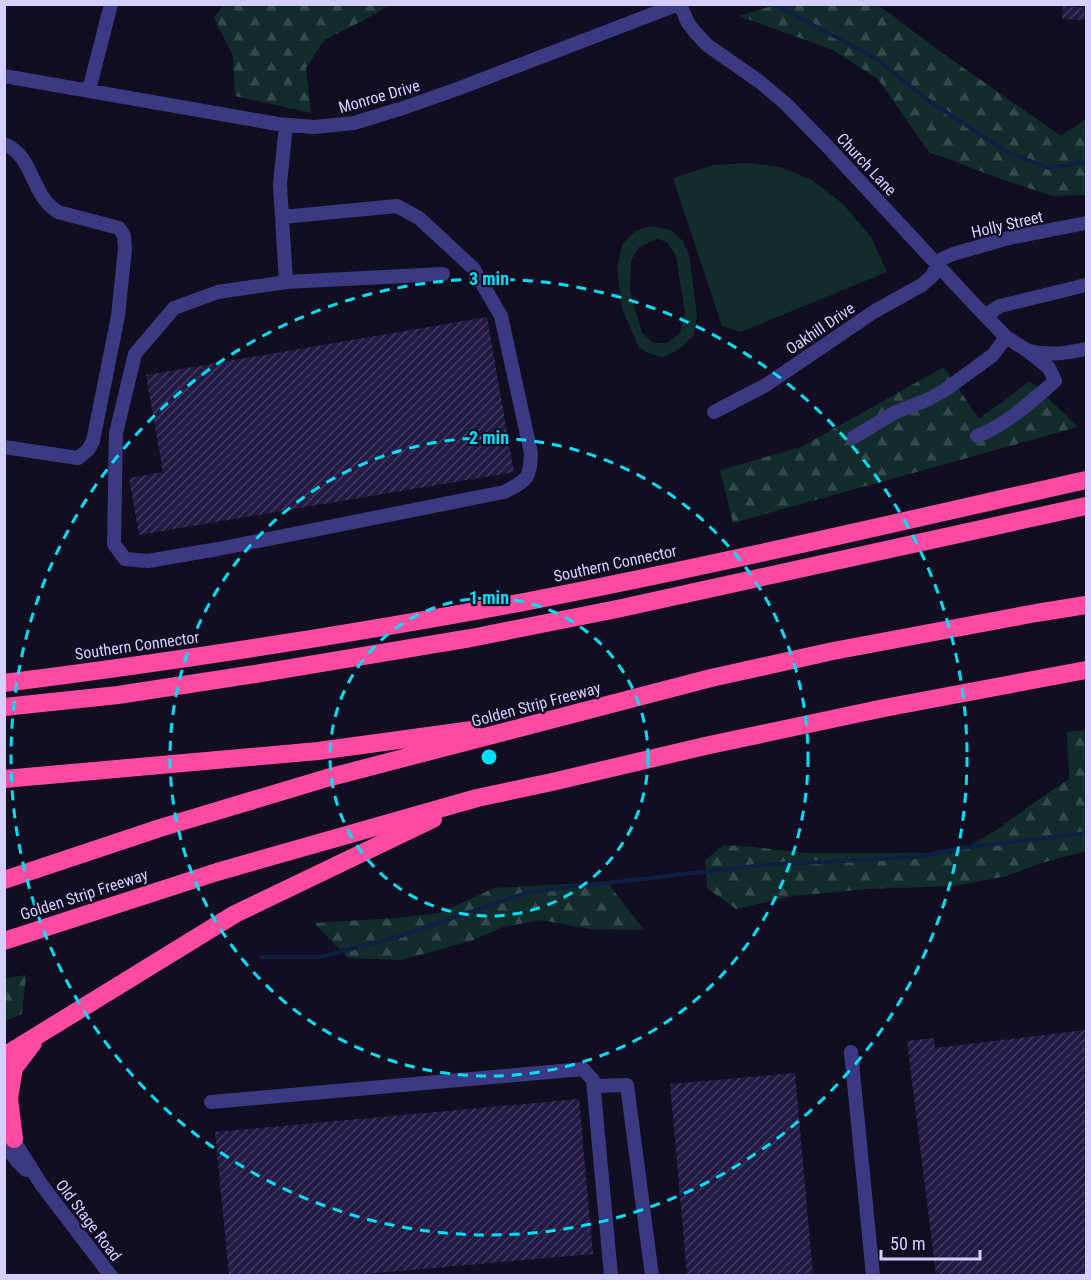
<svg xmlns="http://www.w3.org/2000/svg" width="1091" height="1280" font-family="'Roboto Condensed',sans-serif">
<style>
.forest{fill:url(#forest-firs)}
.pitch{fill:#112c2b;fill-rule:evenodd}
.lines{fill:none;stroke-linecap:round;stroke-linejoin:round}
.stream{stroke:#0c2043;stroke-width:4}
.building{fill:url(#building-hatch)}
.minor{stroke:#3b3981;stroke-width:14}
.highway{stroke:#fe4ba1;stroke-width:18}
.ring{fill:none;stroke:#02e0f8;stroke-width:3;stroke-dasharray:10 8}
.labels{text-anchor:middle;stroke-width:4.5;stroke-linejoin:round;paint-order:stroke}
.street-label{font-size:16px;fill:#d4cfff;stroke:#110e22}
.centre{fill:#02e0f8;stroke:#110e22;stroke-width:3}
.ring-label{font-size:18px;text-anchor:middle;font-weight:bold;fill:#02e0f8;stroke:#110e22;stroke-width:4.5;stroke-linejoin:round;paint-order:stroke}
</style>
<defs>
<pattern id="forest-firs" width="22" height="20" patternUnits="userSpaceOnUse" patternTransform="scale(1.5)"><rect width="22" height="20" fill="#112c2b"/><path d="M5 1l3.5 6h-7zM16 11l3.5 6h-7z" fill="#334a4b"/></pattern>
<pattern id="building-hatch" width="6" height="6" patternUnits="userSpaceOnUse" patternTransform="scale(1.5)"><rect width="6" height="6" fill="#221a43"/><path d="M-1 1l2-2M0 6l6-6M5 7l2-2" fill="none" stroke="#413a5f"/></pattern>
</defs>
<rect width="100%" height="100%" fill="#110e22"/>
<!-- forest -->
<path class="forest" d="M223,5V4L391,5L356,24L324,40L306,68L311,113L235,96L233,56L214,18Z
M775,5H878L945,55L1061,136L1086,119V195L1053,196L1004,180L929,152L878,79L833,50L739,16Z
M944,367L979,419L1030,381L1078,427L733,523L720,470L801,447Z
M1086,730V851L1038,864L1007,876L955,886L866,889L793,896L736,909L707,888L705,860L724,845L754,847L804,853H956L995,831L1042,797L1069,779L1067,732Z
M607,882L644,930L590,929L541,920L503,927L471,941L401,960L348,958L314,923L398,918L440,913L494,888Z
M26,975L22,1014L5,1021V978Z"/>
<!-- pitch -->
<path class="pitch" d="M747,163L780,167L812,180L843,204L871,237L887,272L741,332L722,326L673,178L714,165Z
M650,226L671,230L683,241L689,255L697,316L694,335L678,350L664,357L653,355L639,348L622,309L617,269L622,245L635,231ZM657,239L667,242L676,256L685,312L680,333L667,343H654L642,333L630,291L631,261L639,247Z"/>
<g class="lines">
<!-- stream -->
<path class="stream" d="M774,4L875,58L926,99L1009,153L1048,168L1086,162
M261,957H320L397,937L529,892L763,865L918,857L961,848L1086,833"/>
</g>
<!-- building -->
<path class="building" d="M1063,6L1086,8V20L1062,19Z
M487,317L514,472L139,535L129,478L163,472L146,375Z
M1086,1030V1275H936L907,1041L934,1038L935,1048Z
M795,1073L813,1275H687L670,1084Z
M579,1099L593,1254L353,1275H229L215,1132Z"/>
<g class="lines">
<!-- minor -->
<path class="minor" d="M680,4L688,23L695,32L707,45L760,82L786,104L828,147L973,303L1006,337L1028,351L1049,368L1055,381C1033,400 1005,426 977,436
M4,76L278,124L314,127L354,123L403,108L460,88L679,4
M89,90L111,4
M286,125L280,184L286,282
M4,144C34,155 30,195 58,212L119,228L124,236L125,249L118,316L93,441L88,450L78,458L4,447
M282,217L397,206L419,218L473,268L501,316L531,453C530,480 527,480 504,492L218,549L148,561L125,559L114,544L116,433L135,354L174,308L218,292L286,282L443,274
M986,315L1000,306L1086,285
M1029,351C1049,356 1067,353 1086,349
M714,412L766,385L875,311L922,285L932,276L938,264L942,259L953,254L1009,238L1086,223
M854,437L896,412L927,400L945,390L993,355L1006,337
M851,1052L873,1276
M594,1086L627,1085L652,1276
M211,1102L583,1069L593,1080L611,1276
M9,1133L41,1184L111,1276
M4,1144L17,1161L26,1170"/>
<!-- highway -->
<path class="highway" d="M4,683C178,661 352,634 524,602C712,566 899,522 1086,480
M4,707L118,695L255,674L471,638L617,609L1086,506
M4,779L318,751L472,730
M4,880L160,828L327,778L711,678L833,651L1036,613L1086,605
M4,941L217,872L477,798L552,782L705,746L884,708L1086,670
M4,1056L235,914L433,819
M14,1139L9,1098L14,1068L33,1043"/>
</g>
<!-- distance rings -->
<g class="ring">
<circle cx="489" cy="757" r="159"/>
<circle cx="489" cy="757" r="319"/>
<circle cx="489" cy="757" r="478"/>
</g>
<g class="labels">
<!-- street labels -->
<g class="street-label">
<text transform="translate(379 96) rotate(-16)" y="6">Monroe Drive</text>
<text transform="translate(867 164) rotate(47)" y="6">Church Lane</text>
<text transform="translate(1007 224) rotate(-13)" y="6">Holly Street</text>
<text transform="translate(820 328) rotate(-34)" y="6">Oakhill Drive</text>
<text transform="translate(615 563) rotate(-12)" y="6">Southern Connector</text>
<text transform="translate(137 645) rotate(-8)" y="6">Southern Connector</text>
<text transform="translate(536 704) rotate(-15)" y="6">Golden Strip Freeway</text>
<text transform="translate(84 894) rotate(-18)" y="6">Golden Strip Freeway</text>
<text transform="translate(89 1220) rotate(53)" y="6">Old Stage Road</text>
</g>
</g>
<circle cx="489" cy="757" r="9" class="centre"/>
<g class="ring-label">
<text x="489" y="285">3 min</text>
<text x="489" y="444">2 min</text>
<text x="489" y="604">1 min</text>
</g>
<!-- border -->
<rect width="1091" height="1280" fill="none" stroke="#d4cfff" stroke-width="12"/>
<!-- scale -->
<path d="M881 1250v9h99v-9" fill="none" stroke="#d4cfff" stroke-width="3"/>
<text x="890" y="1250" font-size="18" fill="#d4cfff" stroke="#110e22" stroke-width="4.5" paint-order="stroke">50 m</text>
</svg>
